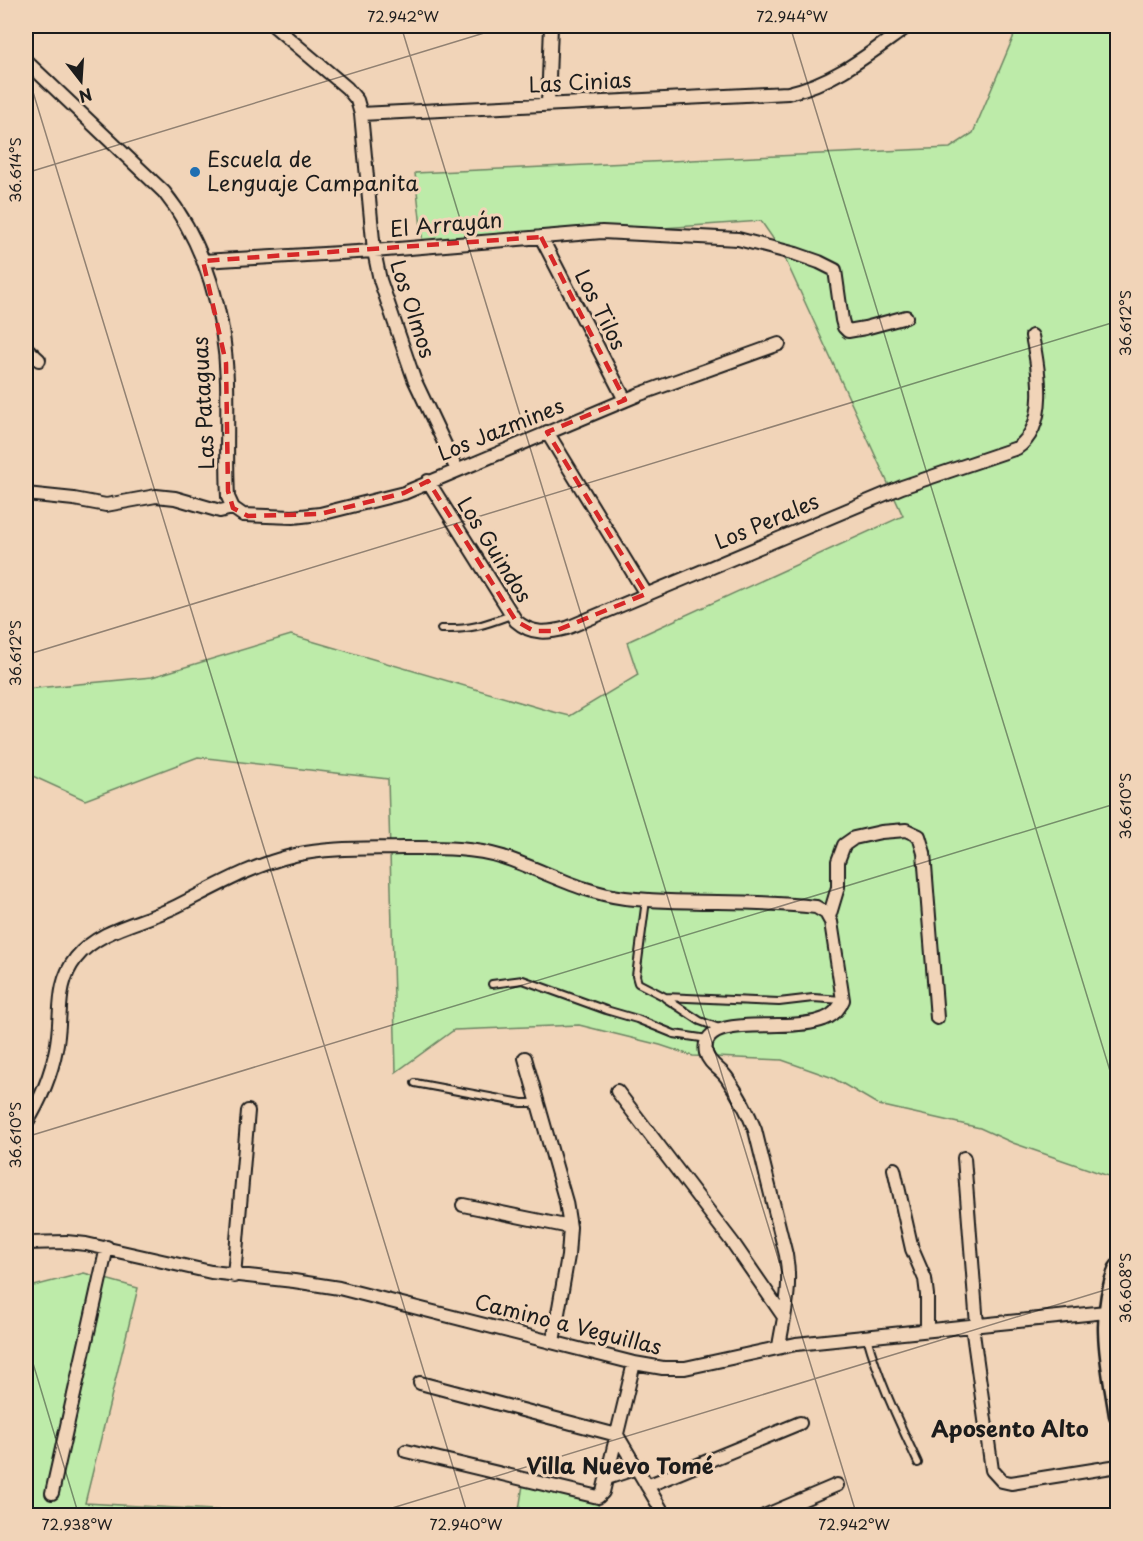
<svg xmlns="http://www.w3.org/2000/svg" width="1143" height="1541" font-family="'Playpen Sans',sans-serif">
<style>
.green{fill:#bdeba9;stroke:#6c8462;stroke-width:1.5}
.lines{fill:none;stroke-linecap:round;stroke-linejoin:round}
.service-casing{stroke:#1c1c1c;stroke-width:10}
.minor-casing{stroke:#1c1c1c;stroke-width:16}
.tertiary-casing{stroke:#1c1c1c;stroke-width:21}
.service{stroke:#f1d4b8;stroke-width:6}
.minor{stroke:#f1d4b8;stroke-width:12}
.tertiary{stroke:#f1d4b8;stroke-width:16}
.marked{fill:none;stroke:#d62828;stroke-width:4.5;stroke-dasharray:12 8;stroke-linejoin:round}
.ticks{fill:none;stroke:#1c1c1c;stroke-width:1.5;stroke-opacity:0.45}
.poi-dot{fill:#1f6fb2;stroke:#f1d4b8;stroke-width:2}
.labels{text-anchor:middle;stroke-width:6;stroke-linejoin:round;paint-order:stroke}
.street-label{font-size:21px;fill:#1c1c1c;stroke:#f1d4b8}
.poi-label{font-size:21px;fill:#1c1c1c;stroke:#f1d4b8;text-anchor:start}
.neighbourhood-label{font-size:22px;font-weight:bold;fill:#1c1c1c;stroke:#f1d4b8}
.neatline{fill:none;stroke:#1c1c1c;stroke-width:2}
.ticks-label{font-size:15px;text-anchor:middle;fill:#1c1c1c}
</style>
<rect width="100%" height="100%" fill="#f1d4b8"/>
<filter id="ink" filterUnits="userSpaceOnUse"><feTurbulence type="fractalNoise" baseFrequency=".0167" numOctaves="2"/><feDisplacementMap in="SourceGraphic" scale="12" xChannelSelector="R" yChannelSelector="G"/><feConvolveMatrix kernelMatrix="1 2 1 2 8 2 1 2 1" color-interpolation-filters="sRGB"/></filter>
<g filter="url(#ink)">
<!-- green -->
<path class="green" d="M1018,26H1117V1179L1013,1143L980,1128L879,1105L833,1078L782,1060L693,1056L660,1045L579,1025L454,1030L396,1072L388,779L198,757L85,800L26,773V689L152,677L291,635L550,711L570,716L638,675L627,642L903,516L781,250L761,221L423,245L415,173L950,148L973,133Z
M84,1273L138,1288L85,1503L305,1515H26V1288Z
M523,1485L599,1503L596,1515L518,1516Z"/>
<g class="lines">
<!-- service casing -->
<g class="service-casing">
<path id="service" d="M441,629C470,630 484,625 511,615
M646,900L636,976L638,983L665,997L779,1002L813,998L843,1000
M492,984L523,980L606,1010L637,1019L674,1034L708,1039
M665,998L700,1021L722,1029
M415,1083L522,1103H538
M867,1337C879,1381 899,1422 918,1463"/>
</g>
<!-- minor casing -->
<g class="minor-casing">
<path id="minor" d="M274,26L347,88L357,100L361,114L374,251L380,280L414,379L457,470
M26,61L164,192C206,244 225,315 227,381C228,420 226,459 228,497L233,508L243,515L293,517L320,514L404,493L640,394L779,344
M548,104L551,26
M361,114L788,93C835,83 870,53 908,26
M541,237L625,400
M203,261L374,251L602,232L738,239L796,254L819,262L835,270L842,320L844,327L848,331L865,328L906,317
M26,348L39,360
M547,432L646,594
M428,481L516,621C532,635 548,633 567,628L902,487L1017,448C1049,426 1039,370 1032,336
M26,494L74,499L106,505L156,496L175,498L220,511L233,508
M829,917L838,887V861L844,845L854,838L881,832L906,830L919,836L924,853L937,1018
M525,1058L566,1202L570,1227L568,1256L553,1342
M617,1091L733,1243L784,1317
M26,1124C40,1101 51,1076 56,1049C63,1017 54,986 76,958C100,928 144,923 177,906C215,887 252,865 295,855C330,847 368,849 404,848C437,848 471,847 503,857C545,871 582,893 625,898C688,905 753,899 816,907L826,913L831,922L843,1000C839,1009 833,1016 824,1019C811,1024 792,1025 778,1025C760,1026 699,1020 706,1053C709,1064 721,1069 727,1078C738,1094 748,1112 755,1130L786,1255C792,1286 784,1316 779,1346
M964,1158L977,1325
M894,1169L912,1249L925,1279L927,1295V1330
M463,1205L570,1227
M26,1243L66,1242L86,1244L211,1272L294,1281L339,1288L634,1363L663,1368H685L796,1344L1106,1312
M234,1276L248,1111
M972,1326L992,1470L1002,1481L1011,1483L1118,1466
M420,1383L617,1435L665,1516
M406,1451L598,1497L603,1492L634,1363
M607,1478L637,1468
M647,1486L800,1423
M52,1493L107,1247
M764,1516L837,1485"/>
</g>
<!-- tertiary casing -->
<g class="tertiary-casing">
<path id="tertiary" d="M1118,1268C1098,1316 1110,1365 1118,1415"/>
</g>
<!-- service -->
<use href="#service" class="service"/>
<!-- minor -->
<use href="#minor" class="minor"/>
<!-- tertiary -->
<use href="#tertiary" class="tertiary"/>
</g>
</g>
<!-- marked area -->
<path class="marked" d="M541,237L625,400L547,432L646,594L555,631H534L516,621L428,481L404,493L320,514L248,516L233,508L228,491L226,363L203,261Z"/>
<!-- ticks -->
<path class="ticks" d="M401,26L857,1516M790,26L1118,1097M26,69L468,1516M26,173L507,26M26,655L1118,321M26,1137L1118,803M26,1340L79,1516M366,1516L1118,1286"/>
<!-- markers -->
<circle class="poi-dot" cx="195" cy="172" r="6"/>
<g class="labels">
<!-- street labels -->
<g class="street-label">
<text transform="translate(580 83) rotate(-3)" y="7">Las Cinias</text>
<text transform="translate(446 225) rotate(-5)" y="7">El Arrayán</text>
<text transform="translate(412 309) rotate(72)" y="7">Los Olmos</text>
<text transform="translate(600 310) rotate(63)" y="7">Los Tilos</text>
<text transform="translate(204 403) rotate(-93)" y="7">Las Pataguas</text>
<text transform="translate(501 430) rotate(-22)" y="7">Los Jazmines</text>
<text transform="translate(767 522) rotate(-23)" y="7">Los Perales</text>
<text transform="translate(494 550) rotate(58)" y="7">Los Guindos</text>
<text transform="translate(568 1325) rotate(14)" y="7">Camino a Veguillas</text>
</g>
<!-- poi labels -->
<g class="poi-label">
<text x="207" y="167">Escuela de<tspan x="207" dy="24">Lenguaje Campanita</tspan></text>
</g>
<!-- neighbourhood labels -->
<g class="neighbourhood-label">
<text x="1010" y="1437">Aposento Alto</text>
<text x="620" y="1474">Villa Nuevo Tomé</text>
</g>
</g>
<!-- margin -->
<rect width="1143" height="1541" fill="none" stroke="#f1d4b8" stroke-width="66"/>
<!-- north arrow -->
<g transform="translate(81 81) rotate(163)" stroke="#f1d4b8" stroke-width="4.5" paint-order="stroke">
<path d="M0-4.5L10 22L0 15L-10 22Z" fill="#1c1c1c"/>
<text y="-9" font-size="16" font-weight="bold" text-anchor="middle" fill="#1c1c1c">N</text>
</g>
<rect x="33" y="33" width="1077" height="1475" class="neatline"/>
<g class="ticks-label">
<text x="403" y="22">72.942°W</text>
<text x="792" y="22">72.944°W</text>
<text transform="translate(16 170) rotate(-90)" y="5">36.614°S</text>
<text transform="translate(1126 323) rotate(-90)" y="5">36.612°S</text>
<text transform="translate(16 653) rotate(-90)" y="5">36.612°S</text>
<text transform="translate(1126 806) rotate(-90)" y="5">36.610°S</text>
<text transform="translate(16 1135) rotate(-90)" y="5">36.610°S</text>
<text transform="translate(1126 1288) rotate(-90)" y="5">36.608°S</text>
<text x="77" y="1530">72.938°W</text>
<text x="466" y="1530">72.940°W</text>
<text x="854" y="1530">72.942°W</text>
</g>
</svg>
